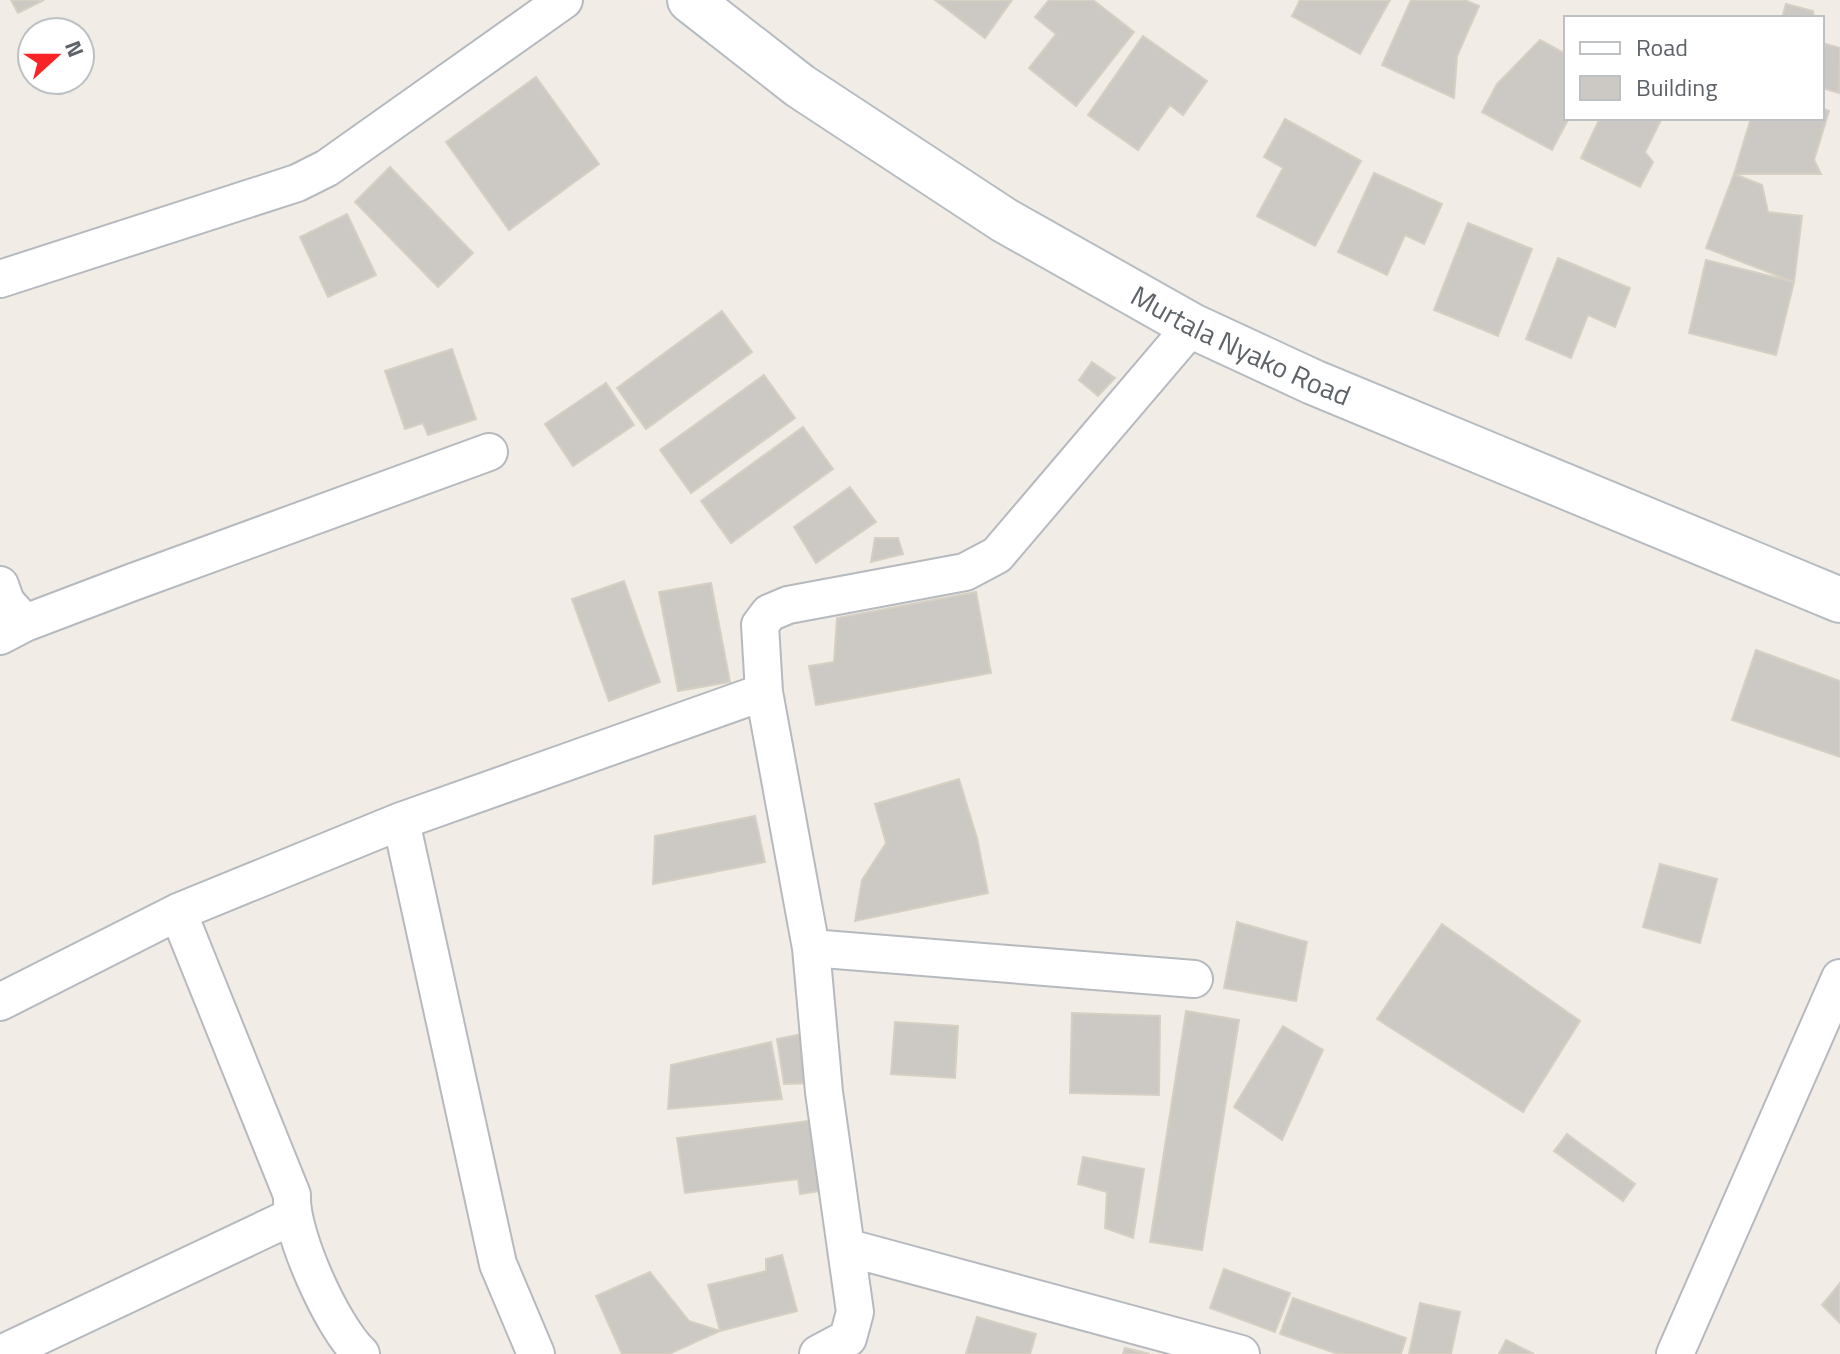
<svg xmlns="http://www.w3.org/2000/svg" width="1840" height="1354" font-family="'Titillium Web',sans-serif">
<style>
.building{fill:#ccc8c3;stroke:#d6cfc3;stroke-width:2}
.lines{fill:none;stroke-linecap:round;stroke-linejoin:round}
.street-casing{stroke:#b6b9be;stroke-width:40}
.secondary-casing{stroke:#b7bcc1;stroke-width:48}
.street{stroke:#fff;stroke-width:36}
.secondary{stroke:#fff;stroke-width:44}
.labels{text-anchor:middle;stroke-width:6;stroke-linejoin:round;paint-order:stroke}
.street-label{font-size:28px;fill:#5d6368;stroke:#fff}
</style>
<rect width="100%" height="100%" fill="#f1ede6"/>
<!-- building -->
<path class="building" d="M11,0H44L18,13Z
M935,0H1012L985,38Z
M1049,0H1093L1134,32L1076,106L1029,68L1056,34L1035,17Z
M1300,0H1390L1360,54L1292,16Z
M1411,0H1465L1479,6L1457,56L1454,98L1382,65Z
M1786,4L1813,11L1814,18H1782Z
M1143,36L1207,81L1183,115L1170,105L1138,150L1088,115Z
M1540,40L1566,54V118H1569L1552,150L1482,112L1497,84Z
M1822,43L1840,48L1839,93L1822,88Z
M536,77L599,164L509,230L446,142Z
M1822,108L1829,111L1814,160L1821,174H1734L1751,118H1822Z
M1600,118H1662L1645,152L1653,162L1640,187L1581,158Z
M1285,119L1361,161L1315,246L1257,216L1283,168L1264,157Z
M390,167L473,253L438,287L355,202Z
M1374,173L1442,204L1424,244L1405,235L1387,275L1338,252Z
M1734,174L1762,185L1768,212L1802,216L1794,282L1706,248Z
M347,214L376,275L328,297L300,237Z
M1468,223L1532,249L1498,336L1434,310Z
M1558,258L1630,288L1615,327L1588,315L1571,358L1526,339Z
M1706,260L1794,282L1776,355L1689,333Z
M722,311L752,352L646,429L617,388Z
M452,349L476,419L428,435L423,423L405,429L385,371Z
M1092,362L1115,378L1098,396L1079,380Z
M764,375L795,418L691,493L660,450Z
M606,383L634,425L573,466L545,424Z
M803,427L833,469L731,543L701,501Z
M850,487L876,522L816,563L794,527Z
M875,538H898L903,554L871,562Z
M624,581L660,682L609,701L572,599Z
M711,583L730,682L678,691L659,592Z
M976,592L991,673L816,705L809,666L834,662L837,618Z
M1756,650L1840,681V757L1732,720Z
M959,779L977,838L988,893L855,921L862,880L886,843L875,804Z
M755,816L765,862L653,884L655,836Z
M1660,864L1717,879L1700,943L1643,927Z
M1237,922L1307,942L1296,1001L1224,988Z
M1442,924L1580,1021L1523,1112L1377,1019Z
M1186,1011L1239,1020L1202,1250L1150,1242Z
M1072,1013L1160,1016L1159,1095L1070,1093Z
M895,1022L958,1026L955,1078L891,1074Z
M1283,1026L1323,1050L1282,1140L1234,1107Z
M807,1033L813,1083L784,1084L777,1039Z
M771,1042L782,1099L668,1109L671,1065Z
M823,1119L832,1189L800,1194L798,1179L685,1193L677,1138Z
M1567,1134L1635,1184L1623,1201L1554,1151Z
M1083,1157L1144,1169L1133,1238L1105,1228L1107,1192L1078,1184Z
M782,1255L797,1311L720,1331L708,1285L766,1271V1259Z
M1224,1269L1290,1293L1275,1332L1210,1308Z
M650,1272L689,1321L720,1331L669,1354H622L596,1296Z
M1840,1283V1323L1822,1305Z
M1293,1298L1406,1338L1401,1354H1338L1280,1334Z
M1420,1303L1460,1312L1451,1354H1409Z
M977,1317L1036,1334L1030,1354H966Z
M1506,1340L1534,1354H1499Z
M1125,1348L1150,1354H1123Z"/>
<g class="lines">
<!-- street casing -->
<g class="street-casing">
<path id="street" d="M0,279L297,183L327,168L564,0
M0,585L6,602L25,623
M0,636L25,623L133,582L489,452
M401,821L498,1264L536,1354
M178,912L292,1195C290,1233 332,1327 361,1354
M811,948L1194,979
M0,1002L178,912L401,821L764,692
M849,1248L1241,1354
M1,1354L291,1217
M818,1354L848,1338L855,1312L824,1092L811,948L764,692L760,625L769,613L788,605L965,572L997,555L1192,326
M1675,1354L1840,978"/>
</g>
<!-- secondary casing -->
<g class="secondary-casing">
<g id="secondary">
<path id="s1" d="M690,0L800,86L1004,220L1192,326L1313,382L1840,600"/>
</g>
</g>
<!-- street -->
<use href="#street" class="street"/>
<!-- secondary -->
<use href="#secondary" class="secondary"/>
</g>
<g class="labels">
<!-- street labels -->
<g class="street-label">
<text dy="10" stroke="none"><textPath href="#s1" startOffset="652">Murtala Nyako Road</textPath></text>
</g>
</g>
<!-- legend -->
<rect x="1564" y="16" width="260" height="104" fill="#ffffff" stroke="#bec1c3" stroke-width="2"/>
<rect x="1580" y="42" width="40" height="12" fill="#ffffff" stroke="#bec1c3" stroke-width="2"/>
<text x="1636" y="56" font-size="24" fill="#5d6368">Road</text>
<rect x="1580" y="76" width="40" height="24" fill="#ccc8c3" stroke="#bec1c3" stroke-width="2"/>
<text x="1636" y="96" font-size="24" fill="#5d6368">Building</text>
<!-- north arrow -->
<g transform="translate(56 56) rotate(69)"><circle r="38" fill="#ffffff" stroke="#bec1c3" stroke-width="2"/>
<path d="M0-6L14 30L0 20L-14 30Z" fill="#f92426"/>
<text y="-12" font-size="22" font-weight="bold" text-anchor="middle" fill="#5d6368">N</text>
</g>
</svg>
